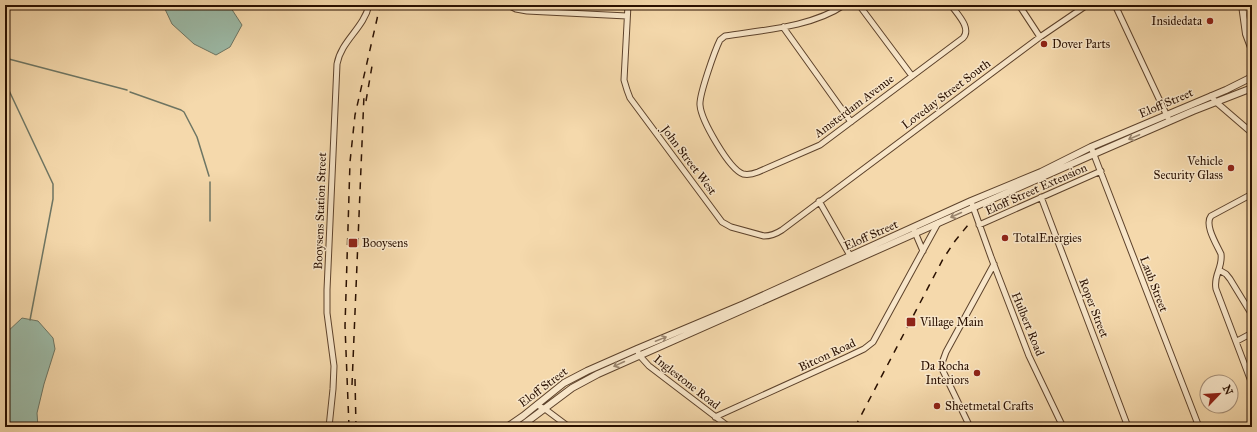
<svg xmlns="http://www.w3.org/2000/svg" width="1257" height="432" font-family="'IM FELL Great Primer',serif">
<style>
.water{fill:#9cbaa7;stroke:#6e7664}
.lines{fill:none;stroke-linecap:round;stroke-linejoin:round}
.stream{stroke:#6e7664;stroke-width:1.5}
.minor-casing{stroke:#5d422b;stroke-width:7}
.tertiary-casing{stroke:#5d422b;stroke-width:8}
.motorway-casing{stroke:#2a1000;stroke-width:11}
.minor{stroke:#f8e6c9;stroke-width:5}
.tertiary{stroke:#f8e6c9;stroke-width:6}
.motorway{stroke:#f5d9ac;stroke-width:9}
.rail{stroke:#2a1000;stroke-width:1.5;stroke-dasharray:7 7;stroke-linecap:butt}
.oneway{stroke:#9b866f}
.poi-dot{fill:#8f2418;stroke:#f8e6c9;stroke-width:1.5}
.labels{text-anchor:middle;stroke-width:3;stroke-linejoin:round;paint-order:stroke}
.poi-label{font-size:12px;fill:#2a1000;stroke:#f8e6c9;text-anchor:start}
.street-label{font-size:12px;fill:#2a1000;stroke:#f8e6c9}
</style>
<rect width="100%" height="100%" fill="#f5d9ac"/>
<filter id="stains"><feTurbulence type="fractalNoise" baseFrequency=".005" numOctaves="4"/><feColorMatrix values="0 0 0 0 .2 0 0 0 0 .09 0 0 0 0 .02 0 0 0 .5 -.17"/></filter>
<radialGradient id="worn" r=".72"><stop offset=".6" stop-color="#630" stop-opacity="0"/><stop offset="1" stop-color="#630" stop-opacity=".3"/></radialGradient>
<!-- water -->
<path class="water" d="M161,5H229L242,25L230,47L216,55L194,44L172,24L164,7Z
M22,318L38,321L53,338L55,349L44,384L37,413L38,427H5V334Z"/>
<g class="lines">
<!-- stream -->
<path class="stream" d="M5,58L127,90
M5,82L53,184V199L30,320
M130,92L181,110L184,112L197,137L209,176
M210,221V182"/>
<!-- minor casing -->
<g class="minor-casing">
<path id="minor" d="M508,5L516,9L527,11L627,16
M628,5L624,80L627,90L630,98L722,222L731,227L764,236C771,236 776,234 782,230L1040,37L1087,5
M844,5C812,27 763,30 725,36L720,40C715,50 699,95 700,105C701,120 729,169 743,174C748,175 753,174 758,172L820,145L963,38C972,28 957,14 951,5
M859,5L912,76
M1019,5L1040,37
M1115,5L1168,118
M783,27L851,122
M1211,96L1216,102L1252,133
M1091,147L1199,427
M1252,194L1211,216C1204,225 1217,245 1221,254C1223,268 1213,275 1216,289L1252,384
M1041,197L1128,427
M819,201L852,259
M972,204L991,257L1029,356L1063,427
M979,225L1101,171
M914,230L923,251
M1219,270L1226,274L1230,279L1252,315
M1237,341L1252,333
M637,349L639,355L649,366L729,427
M537,405L545,409L569,427
M715,417L845,358L864,349L873,342L938,223
M329,427L333,389L334,366L327,313V290L337,64C341,41 364,28 369,5
M970,427L943,371L942,363L946,352L994,264"/>
</g>
<!-- tertiary casing -->
<g class="tertiary-casing">
<path id="tertiary" d="M1242,5L1246,34L1252,50
M507,427L523,416L564,383L587,371L637,349L744,304L971,201L1041,172L1091,147L1226,90L1252,77
M520,427L572,388L598,374L1094,154L1193,111L1252,88"/>
</g>
<!-- motorway casing -->
<g class="motorway-casing">
<path id="motorway" d="M1250,5L1252,23"/>
</g>
<!-- minor -->
<use href="#minor" class="minor"/>
<!-- tertiary -->
<use href="#tertiary" class="tertiary"/>
<!-- motorway -->
<use href="#motorway" class="motorway"/>
<!-- rail -->
<path class="rail" d="M366,101L372,66
M355,379L356,427
M352,385L364,95
M349,427L345,326L350,162L355,115L377,19L380,5
M855,427L943,259L955,241L968,225"/>
</g>
<!-- one-way arrows -->
<defs><path id="oneway-shaft" d="M-6 0H5M1.5-3L5.5 0L1.5 3" fill="none" stroke-width="1.6" stroke-linecap="round" stroke-linejoin="round"/></defs>
<g class="oneway">
<use href="#oneway-shaft" transform="translate(1134 137) rotate(157)"/>
<use href="#oneway-shaft" transform="translate(956 215) rotate(156)"/>
<use href="#oneway-shaft" transform="translate(661 339) rotate(-22)"/>
<use href="#oneway-shaft" transform="translate(619 364) rotate(155)"/>
</g>
<!-- markers -->
<g class="poi-dot">
<circle cx="1210" cy="21" r="4"/>
<circle cx="1044" cy="44" r="4"/>
<circle cx="1231" cy="168" r="4"/>
<circle cx="1005" cy="238" r="4"/>
<rect x="348" y="238" width="10" height="10" rx="2"/>
<rect x="906" y="317" width="10" height="10" rx="2"/>
<circle cx="977" cy="373" r="4"/>
<circle cx="937" cy="406" r="4"/>
</g>
<g class="labels">
<!-- poi labels -->
<g class="poi-label">
<text x="1202" y="25" text-anchor="end">Insidedata</text>
<text x="1052" y="48">Dover Parts</text>
<text x="1223" y="165" text-anchor="end">Vehicle<tspan x="1223" dy="14">Security Glass</tspan></text>
<text x="1013" y="242">TotalEnergies</text>
<text x="362" y="247">Booysens</text>
<text x="920" y="326">Village Main</text>
<text x="969" y="370" text-anchor="end">Da Rocha<tspan x="969" dy="14">Interiors</tspan></text>
<text x="945" y="410">Sheetmetal Crafts</text>
</g>
<!-- street labels -->
<g class="street-label">
<text transform="translate(946 94) rotate(-37)" y="4">Loveday Street South</text>
<text transform="translate(1166 103) rotate(-23)" y="4">Eloff Street</text>
<text transform="translate(854 106) rotate(-37)" y="4">Amsterdam Avenue</text>
<text transform="translate(689 160) rotate(53)" y="4">John Street West</text>
<text transform="translate(1036 189) rotate(-24)" y="4">Eloff Street Extension</text>
<text transform="translate(320 211) rotate(-88)" y="4">Booysens Station Street</text>
<text transform="translate(871 235) rotate(-24)" y="4">Eloff Street</text>
<text transform="translate(1154 284) rotate(69)" y="4">Laub Street</text>
<text transform="translate(1094 308) rotate(69)" y="4">Roper Street</text>
<text transform="translate(1028 324) rotate(68)" y="4">Hulbert Road</text>
<text transform="translate(827 355) rotate(-25)" y="4">Bitcon Road</text>
<text transform="translate(687 382) rotate(38)" y="4">Inglestone Road</text>
<text transform="translate(543 387) rotate(-37)" y="4">Eloff Street</text>
</g>
</g>
<!-- margin -->
<rect width="1257" height="432" fill="none" stroke="#f5d9ac" stroke-width="20"/>
<rect x="6" y="6" width="1245" height="420" fill="none" stroke="#2a1000" stroke-width="2"/>
<rect x="10" y="10" width="1237" height="412" fill="none" stroke="#2a1000"/>
<!-- north arrow -->
<g transform="translate(1219 394) rotate(65)"><circle r="19" fill="#f8e6c9" stroke="#a69079"/>
<path d="M0-3L7 15L0 10L-7 15Z" fill="#8f2418"/>
<text y="-6" font-size="11" font-weight="bold" text-anchor="middle" fill="#2a1000">N</text>
</g>
<rect width="100%" height="100%" filter="url(#stains)"/>
<rect width="100%" height="100%" fill="url(#worn)"/>
</svg>
